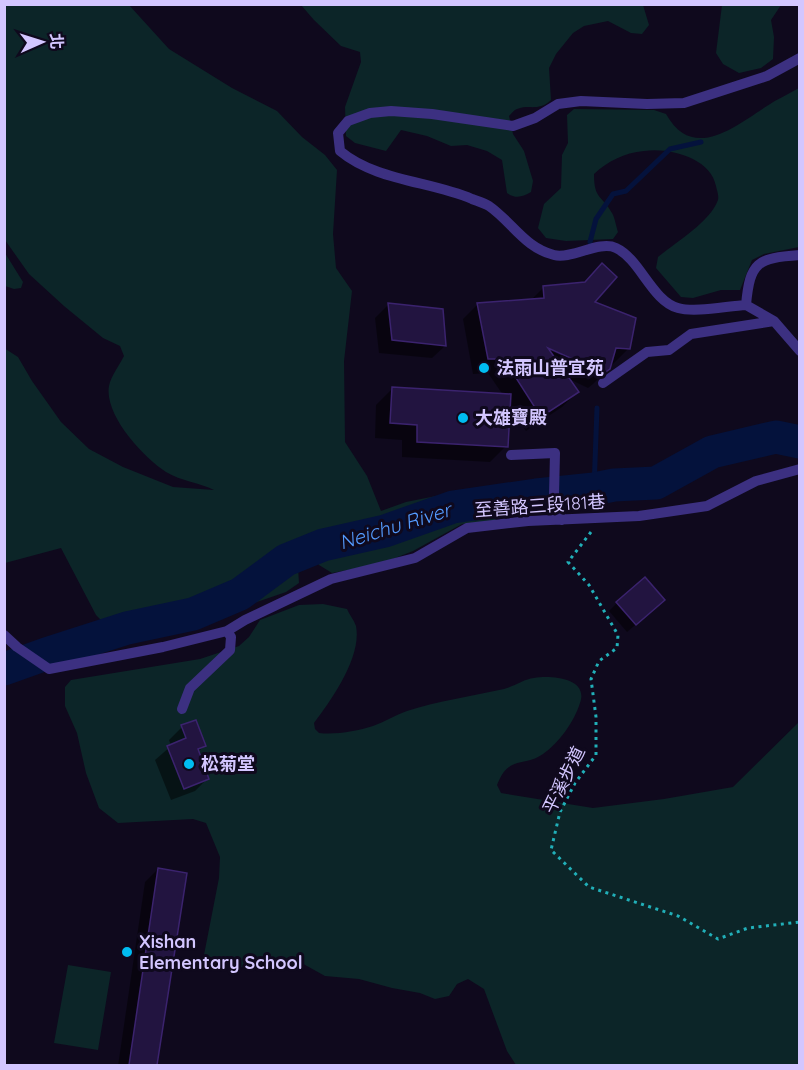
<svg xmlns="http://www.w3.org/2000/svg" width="804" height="1070" font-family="Quicksand,'Noto Sans TC',sans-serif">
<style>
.green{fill:#0c2528}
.shadow{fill:#0007;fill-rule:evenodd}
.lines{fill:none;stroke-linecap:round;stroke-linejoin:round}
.stream{stroke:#04123c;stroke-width:5}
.river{stroke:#04123c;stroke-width:33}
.building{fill:#221440;stroke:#3b236e;stroke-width:1.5}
.path{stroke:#21afb8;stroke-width:3;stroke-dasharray:3 4.5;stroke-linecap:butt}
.lane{stroke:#3c3081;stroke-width:10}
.poi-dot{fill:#00bcf1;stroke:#0f091d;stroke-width:2}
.labels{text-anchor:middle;stroke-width:6;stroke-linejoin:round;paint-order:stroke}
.poi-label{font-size:18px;font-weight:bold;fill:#d3c6ff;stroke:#0f091d;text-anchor:start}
.street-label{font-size:18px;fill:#d3c6ff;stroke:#0f091d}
.water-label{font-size:20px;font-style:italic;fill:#549bff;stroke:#0f091d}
</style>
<rect width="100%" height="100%" fill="#0f091d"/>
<!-- green -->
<path class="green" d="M5,5H129L169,49L232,88L277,111L302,137L325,155L337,170L333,234L336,268L352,291L344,361L345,442L367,476L381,511L406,502L441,495L513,493L512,504L505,516L493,521L462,524L413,551L380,564L332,573L319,565L308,543L299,540L291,542L298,568L299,583L286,592L190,625L131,635L108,627L96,615L61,548L5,563L4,348L18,357L32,381L61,422L89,449L123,467L173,487L214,490C200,483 181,481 166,472C143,457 104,415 109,386C111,376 119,366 124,356L120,346L103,338L64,306L29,274L5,240Z
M301,5H643L649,25L642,34L631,33L608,21L584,26L573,33L556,54L549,68L551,100C538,112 530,104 517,109C514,110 512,113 509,116L513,134L524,151L533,181L531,192C522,197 516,199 507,193L502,160L487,151L467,145L451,146L427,136L401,130L386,151L355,143L346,136L345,107L361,62L360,52L341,46L314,20Z
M722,5H781L771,20L774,37L773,59L761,68L739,73L723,64L716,53Z
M799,88V247L764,254L752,260L740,290H721L693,298L681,297L656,268L658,257C676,242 710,222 718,200C719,195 717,191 716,186C711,158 669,147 644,151C624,153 608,161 594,174C594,200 602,195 612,213C615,218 616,226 618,232L613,239L566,241L546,238L538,228L544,204L561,188L562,155L568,143L567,115L574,109L654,110L666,114C693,162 734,127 767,106C777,99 789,94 799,88Z
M5,253L23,282L21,288L14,289L5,286Z
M323,604L347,609C349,614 354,620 356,626C362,657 332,699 314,723L315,729L319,733C336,735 357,731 373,726C385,722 395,715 407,711C438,701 472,696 504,689C515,686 524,679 534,678C551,675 589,678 580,703C574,722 559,743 543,754C523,768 509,754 497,785L501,793L593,808L664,799L733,787L799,722V1065H516L507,1051L484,989L468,979L457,984L449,996L435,999L420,993L392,988L359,979L325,976L298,961L255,967L210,968L203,960L219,878L220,857L206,823L193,819L118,823L99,808L86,773L77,733L65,706V687L71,680L200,659L239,646L249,637L260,620L299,605Z
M68,965L111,972L98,1050L54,1043Z"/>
<!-- shadow -->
<path class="shadow" d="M544,287L593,302L628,349L613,364H610L609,368L593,384L588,388L567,378L577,392L562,407L526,431L508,404L506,446L490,462L402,457V440L375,438L376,405L392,389L503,395L488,373L473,374L463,319L478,304L530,301ZM541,343L600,370V373L540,346Z
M388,305L445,346L432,358L379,353L375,318Z
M617,603L654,609L627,632L609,611Z
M182,727L204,746L198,752L208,778L195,791L171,800L155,760L171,746L169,740Z
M158,869L185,874L156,1066H118L145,882Z"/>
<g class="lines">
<!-- stream -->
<path class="stream" d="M590,242L596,219L613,194L626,191L670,149L701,142
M594,489L597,408"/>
<!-- river -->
<path class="river" d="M4,669L46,654L127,628L193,614L240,594L286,560L323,545L385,531L453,507L536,495L594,489L614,485L656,483L712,452L776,437L800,442"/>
</g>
<!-- building -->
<path class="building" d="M602,263L617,277L595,302L636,318L630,349L616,348L610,369L604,373L548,348L579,392L541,417L504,359H488L477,303L544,298L543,286L585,282Z
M388,303L443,309L446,346L392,340Z
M392,387L511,394L508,447L417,442V425L390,423Z
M645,577L665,600L636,625L616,602Z
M196,720L206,746L198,749L209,779L184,789L167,746L186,738L181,725Z
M158,868L187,873L157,1065H129Z"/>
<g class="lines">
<!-- path -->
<path class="path" d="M591,532L568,562L589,585L618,635L617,648L599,661L591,679L596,717V755L575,783L560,812L551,850L589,887L678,916L718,939L748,928L800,922"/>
<!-- lane -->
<path class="lane" d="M746,305C727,306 695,313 678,308C652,301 640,259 616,248C599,240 571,260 554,255C525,248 512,222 489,206C484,203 477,201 472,199C430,181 376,181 340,151L338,133L348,121L370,113L391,111L432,114L513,126L535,118L558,104L581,101L647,104L684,103L767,76L800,58
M746,305C750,262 757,258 800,255
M746,305L774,321L800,351
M603,383L647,352L669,350L691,334L774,321
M511,455L555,453L554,495L562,520
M4,635L17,647L49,669L163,647L227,631L245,620L331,579L415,558L467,528L528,521L639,516L707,506L756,481L800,469
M182,709L190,688L230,650L231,637L227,631"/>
</g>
<!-- markers -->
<g class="poi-dot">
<circle cx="484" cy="368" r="6"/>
<circle cx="463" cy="418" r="6"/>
<circle cx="189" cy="764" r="6"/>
<circle cx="127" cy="952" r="6"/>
</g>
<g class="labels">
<!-- poi labels -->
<g class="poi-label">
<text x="496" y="374">法雨山普宜苑</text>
<text x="475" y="424">大雄寶殿</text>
<text x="201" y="770">松菊堂</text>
<text x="139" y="948">Xishan<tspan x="139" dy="21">Elementary School</tspan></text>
</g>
<!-- street labels -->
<g class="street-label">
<text transform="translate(540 506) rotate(-4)" y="6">至善路三段181巷</text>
<text transform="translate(564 780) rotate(-64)" y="6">平溪步道</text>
</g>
<!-- water labels -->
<g class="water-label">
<text transform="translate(395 526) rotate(-17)" y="7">Neichu River</text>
</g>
</g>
<!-- border -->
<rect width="804" height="1070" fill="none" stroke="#d3c6ff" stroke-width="12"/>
<!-- north arrow -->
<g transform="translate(42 42) rotate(87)" stroke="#0f091d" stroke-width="4.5" paint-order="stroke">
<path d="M0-4.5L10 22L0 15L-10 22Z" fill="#d3c6ff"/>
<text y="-9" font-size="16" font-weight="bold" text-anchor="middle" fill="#d3c6ff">北</text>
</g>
</svg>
